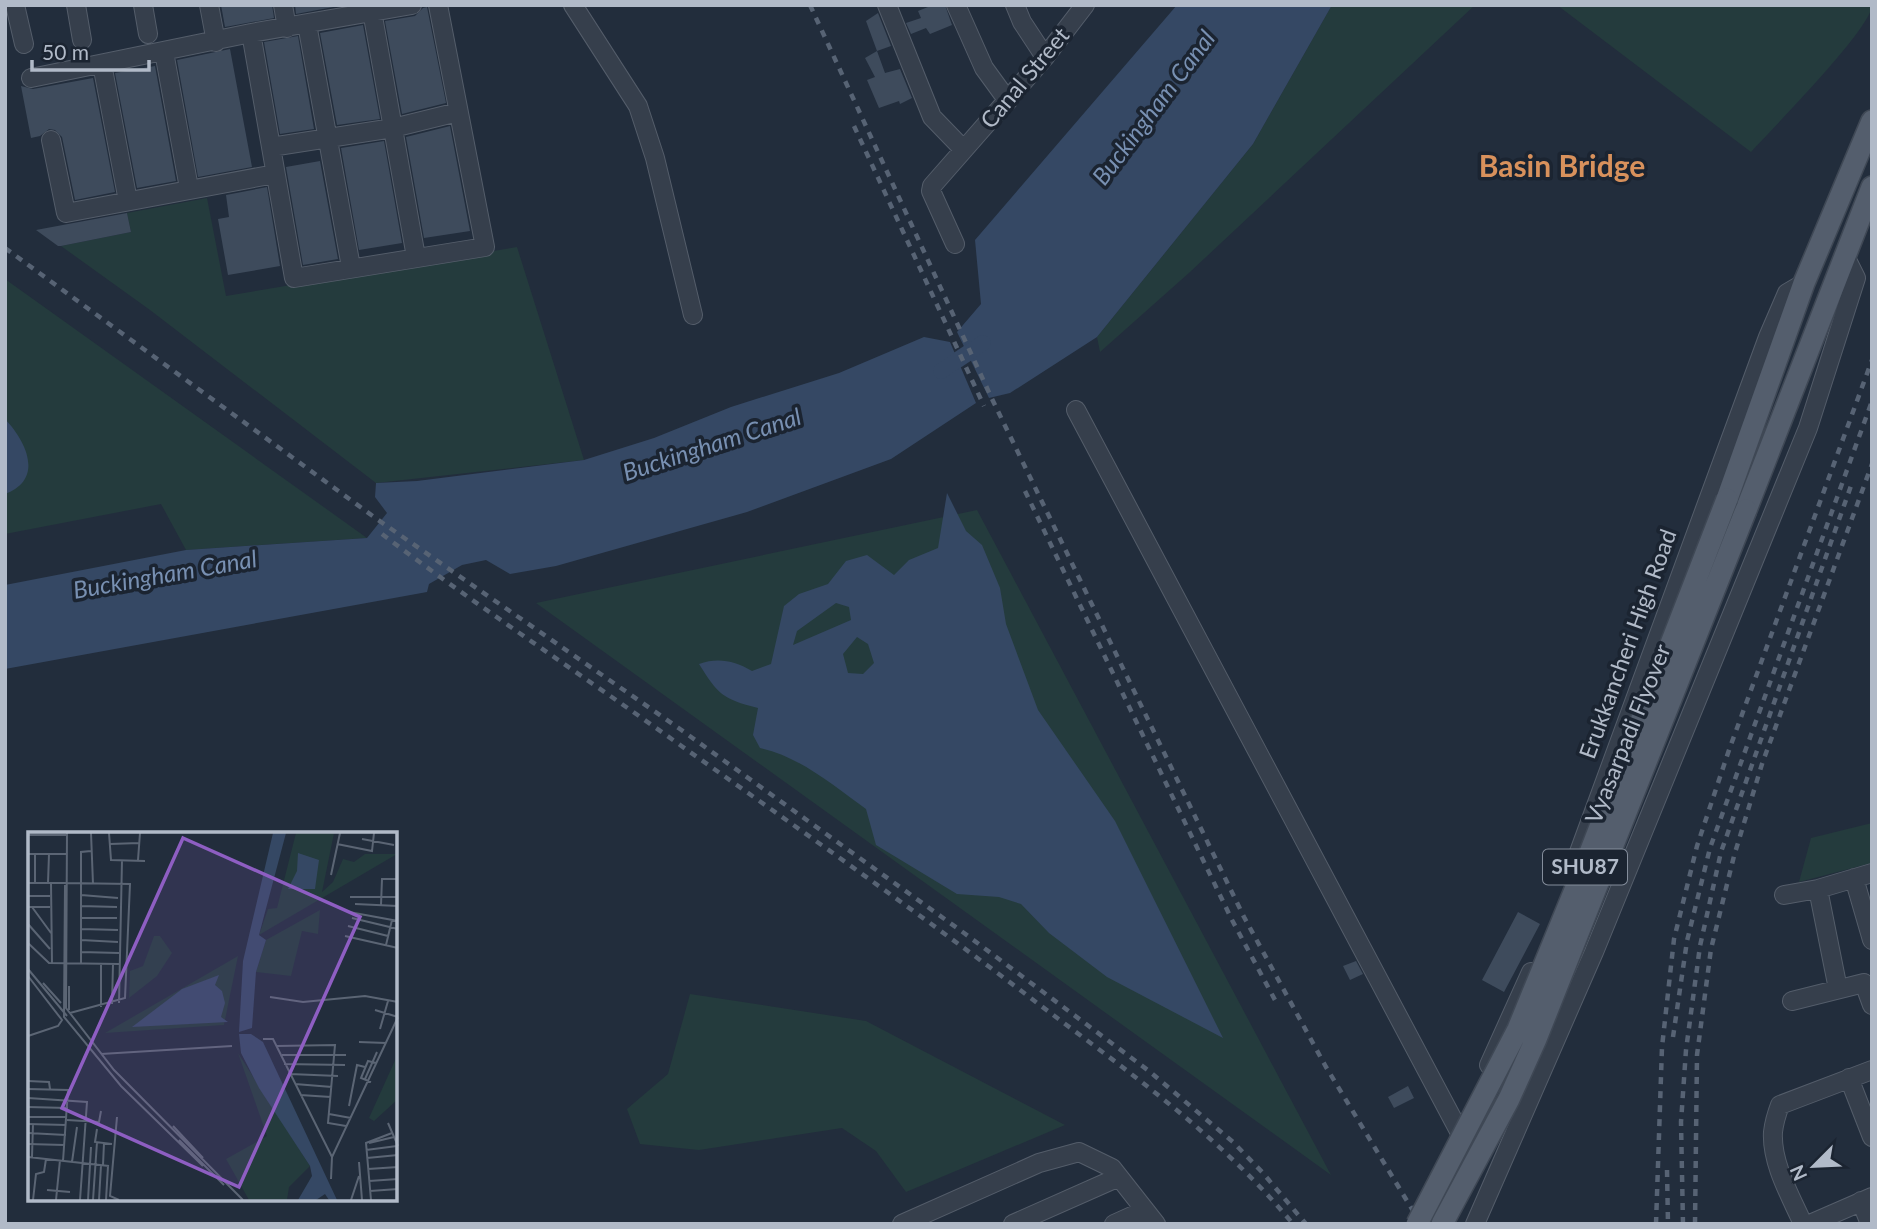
<svg xmlns="http://www.w3.org/2000/svg" width="1877" height="1229" font-family="Lato,sans-serif">
<style>
.green{fill:#243b3d}
.water{fill:#354864;fill-rule:evenodd}
.lines{fill:none;stroke-linecap:round;stroke-linejoin:round}
.canal{stroke:#354864;stroke-width:16}
.building{fill:#3e4b5c}
.minor-casing{stroke:#545d6a;stroke-width:20}
.major-casing{stroke:#3f4855;stroke-width:24}
.minor{stroke:#363f4c;stroke-width:18}
.major{stroke:#545e6d;stroke-width:21}
.rail{stroke:#576374;stroke-width:4.5;stroke-dasharray:7 7;stroke-linecap:butt}
.major-bridge-casing{stroke:#3f4855;stroke-width:24;stroke-linecap:butt}
.major-bridge{stroke:#545e6d;stroke-width:21}
.labels{text-anchor:middle;stroke-width:7;stroke-linejoin:round;paint-order:stroke}
.shield{fill:#1b2431;stroke:#848d9b;stroke-width:2}
.shield-label{font-size:21px;font-weight:bold;fill:#b1bac8}
.street-label{font-size:23px;fill:#b1bac8;stroke:#1b2431}
.water-label{font-size:24px;font-style:italic;fill:#7890b2;stroke:#1b2431}
.district-label{font-size:30px;font-weight:bold;fill:#d8915c;stroke:#1b2431}
.inset-road{fill:none;stroke:#5b6574;stroke-width:2}
.view{fill:#8e5ec2;fill-opacity:0.15;stroke:#8e5ec2;stroke-width:3.5}
.inset-edge{fill:none;stroke:#b1bac8;stroke-width:3.5}
</style>
<rect width="100%" height="100%" fill="#222d3c"/>
<!-- green -->
<path class="green" d="M1332,5H1475L1190,272L1100,352L1097,337L1253,144Z
M1557,5H1872C1872,28 1772,129 1751,152Z
M207,198L226,296L517,247L584,460L376,483L150,310L61,246L131,232L127,213Z
M5,279L367,538L186,550L161,504L5,534Z
M977,510L1331,1175L536,603Z
M1872,823V863L1799,882L1811,838Z
M690,994L866,1021L1065,1125L906,1192L876,1151L842,1128L699,1150L640,1144L627,1109L668,1074Z"/>
<!-- water -->
<path class="water" d="M1177,5H1332L1253,144L1097,337L1010,393L989,398L957,332L981,304L975,240Z
M924,337L950,342L976,403L891,459L747,512L556,566L510,574L486,560L462,565L429,584L427,592L5,669V585L186,550L367,538L387,513L375,497L376,483L417,481L584,460L654,438L731,407L839,373Z
M5,419C26,441 45,479 5,494Z
M947,493L966,531L982,545L1000,588L1006,624L1038,710L1115,821L1223,1038L1107,977L1049,933L1021,904L999,897L957,894L876,845L866,809C834,786 799,756 760,748L753,735L758,708C722,699 718,694 699,664C718,657 735,661 752,671L771,664L784,606L799,594L828,584L846,561L867,555L894,575L909,560L938,548ZM836,603L849,607L851,620L793,645L797,631ZM857,637L868,644L874,663L863,674L848,673L843,654Z"/>
<g class="lines">
<!-- canal -->
<path class="canal" d="M941,371L983,343"/>
</g>
<!-- building -->
<path class="building" d="M221,5H272L274,18L225,27Z
M295,5H344L296,14Z
M933,5H945L952,25L930,34L926,28L911,34L906,23L921,18L918,11Z
M427,7L446,103L402,114L385,21L415,16L423,8Z
M878,13L891,46L877,51L866,21Z
M363,25L380,119L337,125L320,33Z
M298,36L314,129L280,134L264,42Z
M230,49L252,167L198,177L177,60Z
M877,51L885,73L900,69L912,98L900,104L899,101L879,108L867,80L875,77L865,58Z
M155,66L176,181L137,188L115,73Z
M93,78L115,192L75,200L62,137L55,130L49,129L40,136L31,138L21,86L33,89Z
M450,126L470,231L424,238L406,137Z
M384,141L402,243L359,250L341,148Z
M320,161L338,259L303,265L286,167Z
M267,187L280,266L228,275L218,219L229,217L226,195Z
M127,213L131,232L61,246H58L36,230Z
M1518,912L1540,924L1504,992L1482,980Z
M1356,961L1363,974L1350,980L1343,966Z
M1408,1086L1414,1098L1394,1108L1388,1097Z"/>
<g class="lines">
<!-- minor casing -->
<g class="minor-casing">
<path id="minor" d="M15,5L24,44
M76,5L82,40
M143,5L148,34
M209,5L216,42
M283,5L287,28
M573,5L638,106L655,158L693,315
M887,5L932,117L963,149
M956,5L984,68L1008,101
M1015,5L1022,22L1045,57
M372,11L416,257
M307,24L351,267
M251,33L294,278L485,247L438,5
M164,52L189,188
M102,64L128,201
M31,78L251,33L412,5
M51,140L66,213L275,174
M271,147L393,128L458,112
M955,244L931,191L932,186L1045,57L1085,5
M1076,410L1459,1131
M1579,852L1768,337L1787,293L1804,283
M1854,878L1872,940
M1818,889L1838,989
M1784,895L1818,889L1872,873
M1792,1001L1864,983L1872,1005
M1489,1065L1531,972
M1849,1078L1872,1137
M1861,1201L1870,1224
M902,1224L1039,1163L1079,1152L1112,1168L1156,1224
M1013,1224L1119,1177
M1114,1224L1145,1210
M1475,1224L1594,952L1808,428L1856,278L1845,256
M1803,1224C1791,1197 1771,1163 1773,1132C1774,1123 1777,1113 1780,1105L1872,1070
M1810,1224L1872,1197"/>
</g>
<!-- major casing -->
<g class="major-casing">
<path id="major" d="M1727,499L1804,283L1872,121
M1746,510L1872,187"/>
</g>
<!-- minor -->
<use href="#minor" class="minor"/>
<!-- major -->
<use href="#major" class="major"/>
<!-- rail -->
<path class="rail" d="M810,5L993,401L1244,917L1326,1067L1421,1224
M854,126L984,406
M5,248L374,517L680,729L964,933L1149,1071L1233,1142L1262,1172L1306,1224
M1025,491L1232,920L1275,1000
M382,534C477,606 576,671 673,740C792,824 912,908 1028,996C1120,1066 1218,1133 1293,1224
M1673,1037L1687,941L1710,848L1872,401
M1667,1170L1668,1224
M1656,1224L1662,1047L1674,939L1697,846L1729,750L1872,360
M1683,1224L1681,1122L1686,1050L1700,946L1721,852L1852,483
M1695,1224L1697,1055L1711,949L1734,856L1762,764L1872,464"/>
<!-- major-bridge casing -->
<g class="major-bridge-casing">
<path id="major-bridge" d="M1417,1224L1518,1029L1586,863L1727,499
M1442,1224L1509,1099L1536,1039L1746,510"/>
</g>
<!-- major-bridge -->
<use href="#major-bridge" class="major-bridge"/>
</g>
<g class="labels">
<!-- shield labels -->
<rect class="shield" x="1543" y="849.5" width="84" height="35" rx="5"/>
<g class="shield-label">
<text x="1585" y="874">SHU87</text>
</g>
<!-- street labels -->
<g class="street-label">
<text transform="translate(1025 78) rotate(-50)" y="8">Canal Street</text>
<text transform="translate(1628 644) rotate(-70)" y="8">Erukkancheri High Road</text>
<text transform="translate(1628 734) rotate(-68)" y="8">Vyasarpadi Flyover</text>
</g>
<!-- water labels -->
<g class="water-label">
<text transform="translate(1154 108) rotate(-53)" y="8">Buckingham Canal</text>
<text transform="translate(712 445) rotate(-18)" y="8">Buckingham Canal</text>
<text transform="translate(165 575) rotate(-10)" y="8">Buckingham Canal</text>
</g>
<!-- district labels -->
<g class="district-label">
<text x="1562" y="177">Basin Bridge</text>
</g>
</g>
<!-- overview -->
<g transform="translate(28 832)">
<rect width="369" height="369" fill="#222d3c"/>
<path d="M268,1H306L294,60L305,50L315,27L326,30L337,22H369L231,103L240,77L249,76ZM292,78L290,102L274,99L263,144L228,140L238,108ZM126,104H132L144,121L129,144L101,166L102,139L115,134ZM210,124L196,193L77,201ZM210,221L282,334L261,355L259,368H221L198,327L239,304ZM369,224V268L346,289L341,286Z" fill="#243b3d"/>
<path d="M245,1H258L231,103L238,108L228,140L224,196L211,200L215,129ZM270,21L291,28L287,57H260L269,39ZM191,143L187,153L194,159L197,171L193,185L200,190L104,195L154,157ZM211,202H223L235,210L309,368H301L297,362L288,368H270L284,344L282,334L231,256L213,221Z" fill="#354864"/>
<path class="inset-road" d="M39,1L38,176L86,238L215,368M63,1L65,52M81,1L83,28L117,29M0,3H38M334,7L366,13M82,12L111,11M309,12L344,19L346,1M0,22H39M110,28L112,1M303,43L312,1M0,51H38M7,51V22M20,51L21,22M23,51L24,132M38,51L102,52L97,166L42,181M37,53L36,185L93,254L175,334M53,63L90,66M0,64H22M322,65H370M327,72L370,74M353,73L354,47H370M53,74L89,75M0,75H22M4,75L23,101M321,80L370,89M53,86H89M324,86L370,97M0,92L22,117M320,94L360,104M53,97L90,98M317,104L370,116M53,108L90,110M0,111L21,131L91,132M358,113L364,88M53,120L91,121M53,132V20L63,19M73,132V175M0,137L39,184M0,144L34,188L30,194L0,204M15,151L33,171M41,154V178M242,165L275,170L337,164L370,170M91,171L94,28M84,172L85,132M347,178L370,185M352,197L360,169M235,207H245L304,325M331,210L358,211M249,214L307,213L300,291L318,294M73,222L204,214M254,223H318M256,232L317,233M262,242L310,244M337,247L349,220M0,249L21,250L22,257M343,250L333,246L340,229L348,231M267,252L304,255M0,257L40,258L35,329M272,263L303,265M0,266L59,270L52,368M321,274L329,233L337,235M0,275L40,276M301,282L323,286M0,285H39M89,285L82,364L91,368M39,288L71,290L73,279M360,291L370,314M0,292L38,293M145,294L175,326M69,297L67,310L84,312M0,301L38,303M151,308L196,353M341,311L366,305M0,312L36,313M338,318L369,314M0,325L81,334M4,325L5,292M339,326L370,323M44,330L49,295M331,330L334,368M75,333L76,311M340,337L370,335M303,347L304,325L370,185M341,349L370,347M19,358L42,360M342,359L370,357M5,368L8,342L16,340L18,327M28,368L32,328M60,368L63,315M65,368L69,310M71,368L73,333M78,368L80,334M323,368L331,344M343,368L338,311L364,301"/>
<path class="view" d="M155,6L332,85L211,355L34,276Z"/>
<rect width="369" height="369" class="inset-edge"/>
</g>
<!-- border -->
<rect width="1877" height="1229" fill="none" stroke="#b1bac8" stroke-width="14"/>
<!-- north arrow -->
<g transform="translate(1814 1166) rotate(246)" stroke="#1b2431" stroke-width="5" paint-order="stroke">
<path d="M0-5L12 26L0 18L-12 26Z" fill="#b1bac8"/>
<text y="-10" font-size="19" font-weight="bold" text-anchor="middle" fill="#b1bac8">N</text>
</g>
<!-- scale -->
<path d="M32 60v10h117v-10" fill="none" stroke="#b1bac8" stroke-width="3.5"/>
<text x="42" y="60" font-size="21" fill="#b1bac8" stroke="#1b2431" stroke-width="5" paint-order="stroke">50 m</text>
</svg>
